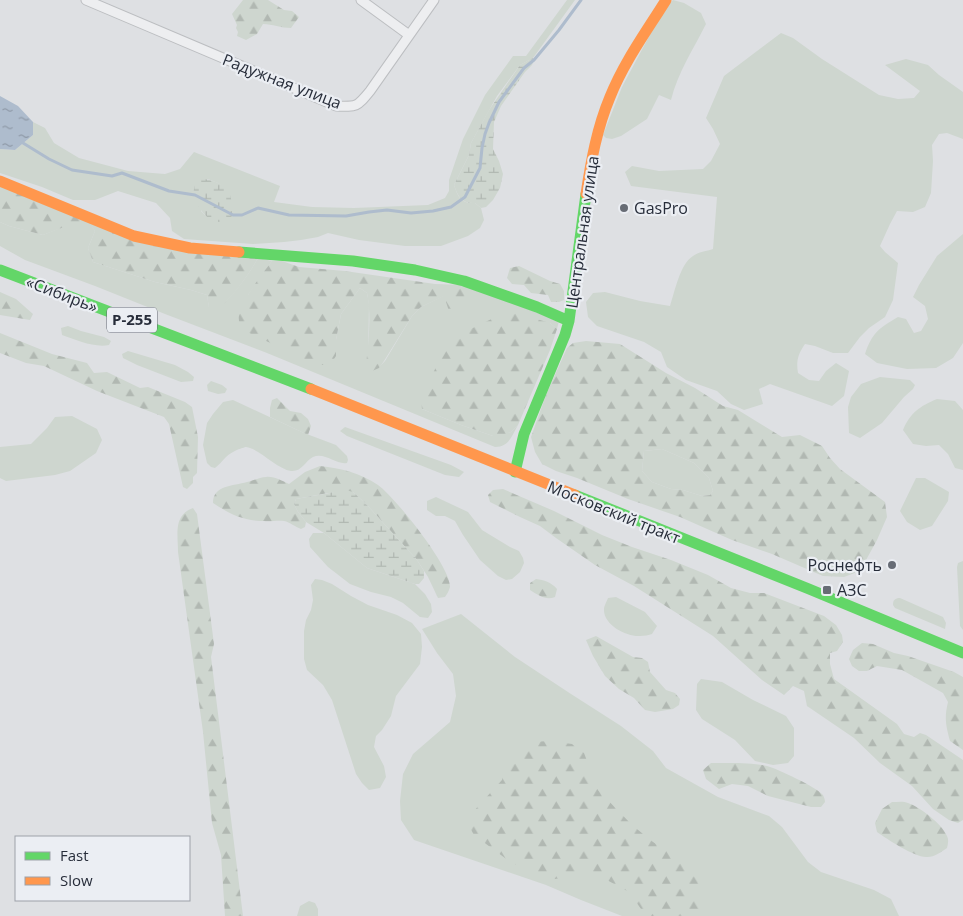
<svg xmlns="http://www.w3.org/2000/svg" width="963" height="916" font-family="'Open Sans',sans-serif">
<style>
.grass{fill:#ced6cf;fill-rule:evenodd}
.forest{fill:url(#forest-firs);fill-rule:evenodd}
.wetland{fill:url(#wetland-marsh)}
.water{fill:url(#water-ripples)}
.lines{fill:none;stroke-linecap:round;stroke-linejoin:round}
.stream{stroke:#aebccd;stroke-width:3}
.street-casing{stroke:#bcbec1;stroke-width:11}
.street{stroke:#edeef0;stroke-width:9}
.fast{stroke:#63d668;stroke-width:11}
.slow{stroke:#ff974d;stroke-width:11}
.poi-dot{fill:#676c75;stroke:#ebeef3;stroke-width:2}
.labels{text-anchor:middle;stroke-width:4.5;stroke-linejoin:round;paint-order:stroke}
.shield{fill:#ebeef3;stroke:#626772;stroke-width:1}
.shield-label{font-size:15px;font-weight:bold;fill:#272d3a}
.street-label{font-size:16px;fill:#272d3a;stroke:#ebeef3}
.poi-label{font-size:16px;fill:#272d3a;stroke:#ebeef3;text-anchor:start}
</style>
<defs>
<pattern id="forest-firs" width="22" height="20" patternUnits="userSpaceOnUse" patternTransform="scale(1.25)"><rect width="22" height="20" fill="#ced6cf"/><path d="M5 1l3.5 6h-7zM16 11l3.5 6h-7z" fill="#b1b8b2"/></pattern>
<pattern id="wetland-marsh" width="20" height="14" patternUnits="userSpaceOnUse" patternTransform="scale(1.25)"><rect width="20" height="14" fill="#ced6cf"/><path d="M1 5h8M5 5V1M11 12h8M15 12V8" fill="none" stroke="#b1b8b2"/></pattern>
<pattern id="water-ripples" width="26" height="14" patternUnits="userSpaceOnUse" patternTransform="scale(1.25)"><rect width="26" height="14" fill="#aebccd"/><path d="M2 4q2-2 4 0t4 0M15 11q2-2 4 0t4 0" fill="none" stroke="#8e99a7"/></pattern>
</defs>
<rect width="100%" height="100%" fill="#dee0e3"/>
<!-- grass -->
<path class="grass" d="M567,0H575L533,58L520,65L497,96L471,143L469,155L454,185C458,197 461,204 475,203L481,208L484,220L480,228L468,236L441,246H405L359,240L328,233L318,237L301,240L284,242L253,244L184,239L172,231L170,218L156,203L118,191L95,200H73L42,187L0,173V149L15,150L33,135V122L45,128L54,143L79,158L128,171L165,174L180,169L194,152L280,186L274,202L312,207L354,208L428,205L445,198L449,191V180L463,139L485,95L513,56H526ZM207,179C230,186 230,193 232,215L215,221L206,216L201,211Z
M673,0L684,3L701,13L706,24C693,50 678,72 671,100L659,95L647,119L621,136L612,139L606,138L603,135L622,87L653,29L667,6Z
M781,33L793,38L822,59L879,95L898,99L914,98L920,91L885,65L906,59L928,65L939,75L963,92V139L947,133L939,134L932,145L933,161L931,193L925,207L913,212L897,211L890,224L880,246L885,252L898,263L893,300L885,317L869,328L860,337L848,353H833L815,346L805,344C798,354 796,361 798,373L809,380L819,381L826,371L836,363L849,371L844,396L832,406L770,384L759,389L763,404L744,410L731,404L717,391L686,380L667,367L661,352L644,342L597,326L588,317L586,302L593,293L605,292L640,301L670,306C675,291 680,264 693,256C698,252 707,251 713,249L717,197L631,186L625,172L632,166L659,171L703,169L711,161L720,144L713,129L706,118L724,76Z
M77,221L89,222L95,231L88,248L93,262L155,282L191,290L207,295L209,307L219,308C235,293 247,277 258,258L272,261L248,295L336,356V340L341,314L360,288L367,293L369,304L368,366L378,368L385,361L412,316L421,307L465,285L559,321L557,329L550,323L422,409L461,425L493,436L511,432L518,425C511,437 509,447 495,447L267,353L165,314L95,286L25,260L0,246V222L9,226L43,235Z
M963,234V343L953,358L936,368L907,369L877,363L865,354C872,333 879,328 898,317L906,319L914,333L921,331L928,319L925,306L913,297L919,285L937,256Z
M68,326L81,331L104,337L111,341L109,345C94,348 77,340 62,335L61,328Z
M128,351L175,365L188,372L194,377L193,381L181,382L137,365L123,358L122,354Z
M880,377L910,380L915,385L913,389L904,397L882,423L860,438L849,433L848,407L851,397L861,384Z
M211,381L222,385L227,389L225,393L218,394L208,391L207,385Z
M937,399L955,401L963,410V470L955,468L948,454L939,445L926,446L913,444L903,430C910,413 920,406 937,399Z
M233,400L304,433L336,445L347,456L348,460L347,463C336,465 325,452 313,457C305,461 302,472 291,471C277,469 258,448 246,447C245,447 240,449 239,449C234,451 229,454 226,457C222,461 219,465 215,468L211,467L207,463L203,445L207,423L213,414L223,402Z
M72,416L97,429L102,440L96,453L70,471L55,475L6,481L0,478V447L31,444L47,428L55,417Z
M345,427L451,465L464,472L459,477L445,475L347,436L340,431Z
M662,449L694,463L709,478L713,491L710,495L702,496L683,490L671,489L652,482L642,471L644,451Z
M916,478H925L949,492L948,501L932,526L920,530L907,522L900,511Z
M436,497L468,512L482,530L510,547L519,551L523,558L524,563L520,572L512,579L506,580L498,576L480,560L463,535L455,521L445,516H436L427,510V501Z
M313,533H324L367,568L415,584L425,594L431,604L432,612L428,618L420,617L403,603L391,597L371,592L350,584L328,567L310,547L309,539Z
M963,561V630L960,626L957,567L958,563Z
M315,579L322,580L332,584L351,596L368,605L397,615L412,623L421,634L422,647L420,664L396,696L391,716L382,730L376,736L374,747L384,766L386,777L380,788L369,790L362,783L356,774L332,700L323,685L307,670L304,659V631L306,620L311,610L313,600L311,585Z
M616,597L645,612L657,626L652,634C649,635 644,636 640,636C627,637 603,625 604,609C604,606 607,601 608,598Z
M900,598L943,617L946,623L945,629L895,608L893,605C893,600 895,598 900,598Z
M461,614L515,657L571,694L621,726L653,751L666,768L718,797L769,816L782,827L808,862L821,872L874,890L891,899L899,916H622L581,900L546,885L414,840L401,820L400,801L403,774L413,754L450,722L456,696L453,674L437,653L422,629Z
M701,679L722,682L753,700L786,716L794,728V756L788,763L773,765L755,761L735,740L702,719L696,710L697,684Z
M309,901L315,903L318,909V916H297L300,906Z"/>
<!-- forest -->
<path class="forest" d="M243,0H268L284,10L292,11L299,17L291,28C281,28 272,24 263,24L257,34L246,40L237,36L238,32L236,28L237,25L232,14Z
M0,181L156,240L258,258C247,278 235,293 219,309L209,308L207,295L191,290L155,282L93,262L88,248L95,231L89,223L77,222L43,235L9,226L0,222Z
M272,261H282L299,267L345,271L435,284L465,285C464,301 467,307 450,314L444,296L421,307L412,316L384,361L379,368L365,374C368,347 372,319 367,293L360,288L341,314L336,340V356L330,365H317L243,330C240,325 238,321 239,315C241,301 263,273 272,261Z
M519,266L550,281L560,284L564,291V300L559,302H551L548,295L531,293L524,285L512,284L507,278L510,268Z
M0,292L16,299L33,314L30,320L0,315Z
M513,312L550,323L557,329L550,350L518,425L511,432L500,436H493L461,425L422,409L421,400L440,358L454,337L504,313Z
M0,333L52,354L87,363L94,373L107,372L140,388L148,387L185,402L192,407L198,437L197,473L193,477V483L187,489L183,487L169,424L164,417L97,391L44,366L26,363L0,353Z
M586,341L620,344L666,373L695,388L723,406L738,410L782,437L800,435L822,446L830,458L840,469L885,502L887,517L877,540L860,571L844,577L823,576L772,554L732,540L680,517L628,499L577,478L556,471L542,464L535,452L531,437L546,395L567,348L573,343ZM662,449L694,463L709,478L713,491L710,495L702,496L683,490L671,489L652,482L642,471L644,451Z
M277,398L290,411L301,413L308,419L311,426L308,435L270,417V408L272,400Z
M320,466C341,468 360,473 378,485C395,497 451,567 450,587C449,591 447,594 445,597L438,598L428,577L417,560L367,505L353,492L328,493L296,499L294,504L298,512L306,522L305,527L301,529C295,527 290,522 284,521C277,520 270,522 264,521C243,521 230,514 213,503C213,485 233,486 247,482C253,481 260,477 266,477C274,476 282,481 289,484L305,472Z
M503,489L554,511L602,535L632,547L671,560L708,575L731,588L750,593H764L824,616L836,625L842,635L843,642L837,651L830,653V664L834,679L897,724L904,734L914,737L920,733L926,735L963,760V820L958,823L949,820L933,809L912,786L880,763L854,738L807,706L804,691L793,686L784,695L762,680L713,636L634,586L595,565L556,538L540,526L520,517L490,502L488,495L493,490Z
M193,508L197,514L214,644L211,657L243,916H225L221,855L212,823L203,732L178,552C178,535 173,515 193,508Z
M536,579C544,580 551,582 557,589L555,597C546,601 538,595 530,590V583Z
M596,636L633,657L642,658L648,662L650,672L666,690L675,693L680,699L679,705L673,709L655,712L645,710L634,698L619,689L605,676L593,656L586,640Z
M862,643L873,644L894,653L908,656L954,672L963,677V750L950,741C946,726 944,718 948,702L943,693L902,670L877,666L867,671H859L852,666L849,659L853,650Z
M550,741L572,744L584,753L598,790L632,825L653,842L679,859L698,881L704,905L701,916H646L629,892L605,879L579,875L549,880L534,874L509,861L474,835L468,824L472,813L502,780L507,760L518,750L532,742Z
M711,763C727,763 751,762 767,766C778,769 816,787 823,795C824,797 825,800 825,802L821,807H811L768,796L748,786L732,784L719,789L706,779L703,770Z
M892,802C897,802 904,801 908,803C920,807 942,824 947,836C949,840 948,844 947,848C941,852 933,858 926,857C914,857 887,839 877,832L875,823L882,809Z"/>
<!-- wetland -->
<path class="wetland" d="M533,58L534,60L532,65L525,72L501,106L494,122L493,149L499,161L503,174L500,188L493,200L486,207L481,208L475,203C462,204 458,197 454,185L469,155L471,143L489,110L520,65Z
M202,179C210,179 222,183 228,190C232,197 232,208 233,215L226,222C222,222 218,222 214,221C204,218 192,200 194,189C194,186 196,184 197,181Z
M346,490L353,492L367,505L417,560L424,571V578L419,584H415L367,568L324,533L306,522L298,512L294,504L296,499Z"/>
<!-- water -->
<path class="water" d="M0,96L18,106L33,122V135L15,150L0,149Z"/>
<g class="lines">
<!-- stream -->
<path class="stream" d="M23,143L49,159L72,170L112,176L122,173L169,191L195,195L233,215H242L258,208L289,215L346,216L369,212L387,210L411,213L433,211L451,207L465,197L480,168L482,148L485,134L489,123L499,102L524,68L534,60L559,30L581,0"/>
<!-- street casing -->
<g class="street-casing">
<path id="street" d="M86,0L336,106C357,107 357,107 370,91L434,0
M361,0L409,35"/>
</g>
<!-- street -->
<use href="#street" class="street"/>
<!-- fast -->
<path class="fast" d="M239,252L353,261L415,270L464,281L537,307L569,321
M0,270L311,389
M515,472L524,434L565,335L569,321L586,194
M575,495L809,589L963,653"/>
<!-- slow -->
<path class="slow" d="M0,181L134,236L190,248L239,252
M586,194C591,161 597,128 610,97C624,62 646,32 666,0
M311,389L575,495"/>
</g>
<!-- markers -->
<g class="poi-dot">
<circle cx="624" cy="208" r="5"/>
<circle cx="892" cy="565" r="5"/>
<rect x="822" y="585" width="10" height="10" rx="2.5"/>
</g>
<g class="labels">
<!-- shield labels -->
<rect class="shield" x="107" y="307.5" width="50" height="25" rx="4"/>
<g class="shield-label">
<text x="132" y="325">Р-255</text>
</g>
<!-- street labels -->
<g class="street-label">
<text transform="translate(282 81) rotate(21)" y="6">Радужная улица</text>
<text transform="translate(582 232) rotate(-82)" y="6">Центральная улица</text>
<text transform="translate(62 294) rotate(21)" y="6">«Сибирь»</text>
<text transform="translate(614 512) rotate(22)" y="6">Московский тракт</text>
</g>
<!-- poi labels -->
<g class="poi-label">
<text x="634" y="214">GasPro</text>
<text x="882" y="571" text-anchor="end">Роснефть</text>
<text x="837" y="596">АЗС</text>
</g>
</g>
<!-- legend -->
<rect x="15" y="836" width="175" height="65" fill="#ebeef3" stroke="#9da1a9"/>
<rect x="25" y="852" width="25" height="8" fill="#63d668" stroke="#9da1a9"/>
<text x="60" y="861" font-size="15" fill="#272d3a">Fast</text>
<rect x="25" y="877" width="25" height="8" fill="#ff974d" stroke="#9da1a9"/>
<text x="60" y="886" font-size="15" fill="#272d3a">Slow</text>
</svg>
